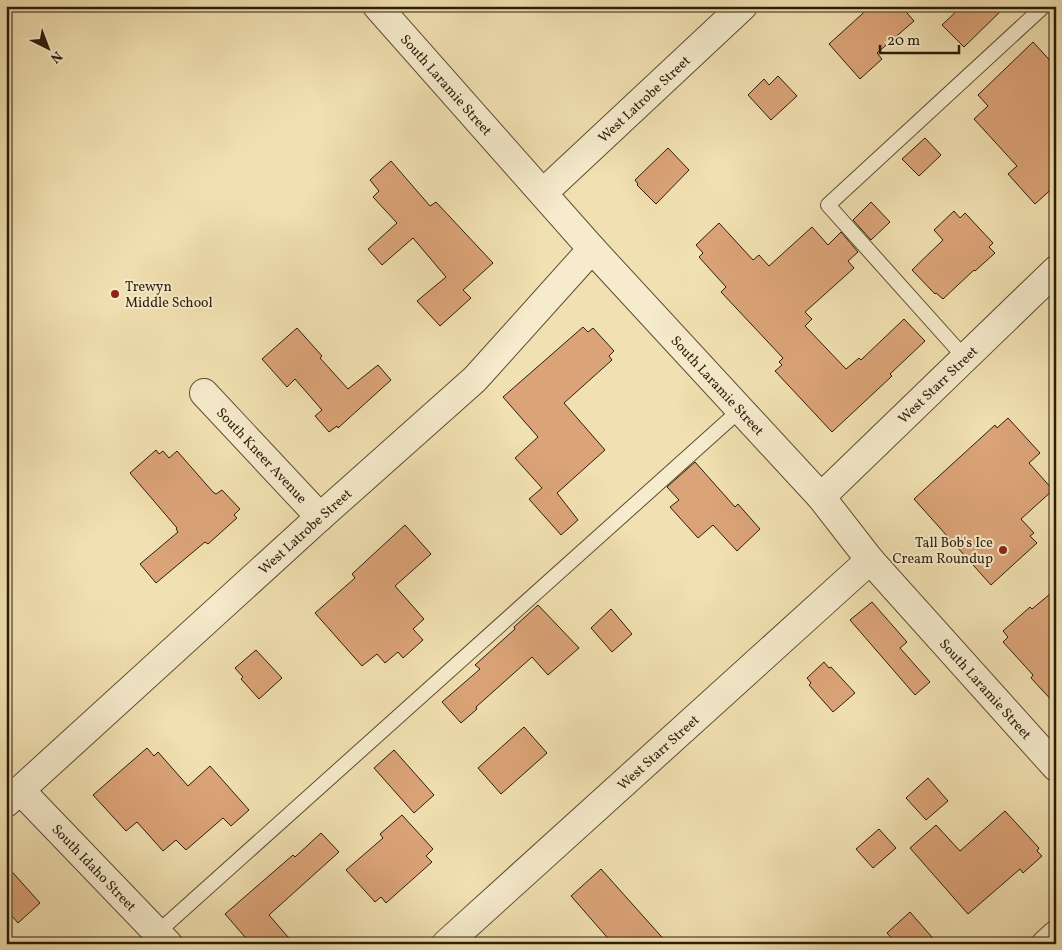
<svg xmlns="http://www.w3.org/2000/svg" width="1062" height="950" font-family="Vollkorn,serif">
	<style>
		.building { fill: #dba378; stroke: #2b1d09 }
		.lines { fill: none; stroke-linecap: round; stroke-linejoin: round }
		.service-casing { stroke: #5c4e33; stroke-width: 16 }
		.minor-casing { stroke: #5c4e33; stroke-width: 30 }
		.tertiary-casing { stroke: #5c4e33; stroke-width: 30 }
		.service { stroke: #f6ebcc; stroke-width: 14 }
		.minor { stroke: #f6ebcc; stroke-width: 28 }
		.tertiary { stroke: #f6ebcc; stroke-width: 28 }
		.poi-dot { fill: #8f2418; stroke: #f6ebcc; stroke-width: 2 }
		.labels { text-anchor: middle; stroke-width: 4; stroke-linejoin: round; paint-order: stroke }
		.street-label { font-size: 14px; fill: #2b1d09; stroke: #f6ebcc }
		.poi-label { font-size: 14px; fill: #2b1d09; stroke: #f6ebcc; text-anchor: start }
	</style>
	<rect width="100%" height="100%" fill="#f1e0b1"/>
	<filter id="stains"><feTurbulence type="fractalNoise" baseFrequency=".004" numOctaves="4"/><feColorMatrix values="0 0 0 0 .2 0 0 0 0 .09 0 0 0 0 .02 0 0 0 .5 -.17"/></filter>
	<radialGradient id="worn" r=".72"><stop offset=".6" stop-color="#630" stop-opacity="0"/><stop offset="1" stop-color="#630" stop-opacity=".3"/></radialGradient>
	<path class="building" d="M871 6H901L914 21 877 53 882 59 860 79 829 44Z
		M962 6H1006L964 47 942 25Z
		M1033 42 1056 67V185L1035 204 1008 174 1017 166 974 119 988 106 978 95Z
		M778 76 797 96 771 120 748 95 764 79 769 85Z
		M925 138 941 155 919 176 902 159Z
		M668 148 689 170 656 204 637 185 638 184 635 180Z
		M391 161 430 206 436 202 493 263 463 290 471 298 440 326 417 301 446 277 413 238 382 265 368 249 397 223 373 197 379 191 370 180Z
		M871 202 890 222 871 240 853 220Z
		M954 211 960 218 965 213 993 243 989 247 995 253 975 271 974 270 943 299 936 293 935 294 912 270 943 240 934 230Z
		M719 223 753 260 759 255 769 266 812 227 828 245 841 232 858 252 848 261 854 268 805 312 812 319 805 326 846 369 859 358 861 360 904 319 925 341 890 374 892 376 832 432 775 371 782 365 779 362 783 358 721 292 726 287 699 257 703 253 696 245Z
		M583 327 588 332 593 328 614 351 609 356 612 360 564 403 605 450 557 493 578 520 561 535 529 499 542 488 515 458 538 437 503 397Z
		M297 328 322 356 320 358 348 389 378 365 391 380 338 428 337 426 329 432 315 416 322 410 295 379 287 387 262 359Z
		M1008 418 1040 453 1029 463 1053 490 1021 519 1034 533 1030 536 1037 543 991 585 914 499 995 425 997 428Z
		M156 450 159 454 163 451 169 458 177 451 213 492 216 494 222 490 240 509 234 515 237 518 208 544 205 542 156 583 140 564 178 532 176 529 177 528 130 473Z
		M695 462 735 507 738 504 760 529 737 551 713 525 698 538 670 507 679 500 667 487Z
		M405 525 431 554 395 586 424 619 413 629 423 640 403 658 398 652 385 663 377 654 362 666 315 613 355 578 352 574Z
		M1056 589V705L1031 678 1033 675 1003 642 1008 637 1003 631 1030 607 1032 609Z
		M872 602 907 642 900 648 930 682 915 695 850 620Z
		M538 605 579 648 548 675 532 657 476 707 477 709 461 723 442 702 480 669 475 665 515 629 514 627Z
		M611 609 632 634 612 652 591 628Z
		M256 650 282 678 259 699 241 679 243 677 235 668Z
		M824 662 829 668 831 667 855 693 833 712 809 685 811 683 807 678Z
		M524 727 547 753 501 794 478 768Z
		M147 748 154 756 158 752 188 786 210 766 249 810 231 826 223 818 186 850 176 840 163 851 137 822 126 831 93 795Z
		M394 750 434 795 414 813 374 768Z
		M928 778 948 801 926 820 906 798Z
		M1005 811 1039 848 1037 851 1042 856 1023 873 1020 869 968 914 910 848 936 825 960 851Z
		M402 815 433 849 426 856 432 862 386 903 381 897 375 902 346 870 383 838 380 834Z
		M879 829 896 848 873 868 856 849Z
		M321 833 339 852 269 915 294 944H251L225 914 293 855 295 857Z
		M6 865 40 903 18 923 6 909Z
		M601 869 668 944H613L571 896Z
		M910 912 938 944H897L887 933Z"/>
	<g class="lines">
		<g class="service-casing">
			<path id="service" d="M965 358 828 205 1044 6
				M158 932 740 410"/>
		</g>
		<g class="minor-casing">
			<g id="minor">
				<path id="s1" d="M543 193 743 6"/>
				<path id="s2" d="M204 393 320 517"/>
				<path id="s3" d="M821 497 1056 270"/>
				<path id="s4" d="M21 791 168 944"/>
				<path id="s5" d="M6 803 320 517 475 379 592 249"/>
				<path id="s6" d="M446 944 870 560"/>
				<path d="M1046 944 1056 935"/>
			</g>
		</g>
		<g class="tertiary-casing">
			<g id="tertiary">
				<path id="s7" d="M377 6 592 249 821 497 870 560 1056 767"/>
			</g>
		</g>
		<use href="#service" class="service"/>
		<use href="#minor" class="minor"/>
		<use href="#tertiary" class="tertiary"/>
	</g>
	<g class="poi-dot">
		<circle cx="115" cy="294" r="5"/>
		<circle cx="1003" cy="550" r="5"/>
	</g>
	<g class="labels">
		<g class="street-label">
			<text dy="5" stroke="none"><textPath href="#s7" startOffset="105">South Laramie Street</textPath></text>
			<text dy="5" stroke="none"><textPath href="#s1" startOffset="138">West Latrobe Street</textPath></text>
			<text dy="5" stroke="none"><textPath href="#s3" startOffset="162">West Starr Street</textPath></text>
			<text dy="5" stroke="none"><textPath href="#s7" startOffset="510">South Laramie Street</textPath></text>
			<text dy="5" stroke="none"><textPath href="#s2" startOffset="85">South Kneer Avenue</textPath></text>
			<text dy="5" stroke="none"><textPath href="#s5" startOffset="404">West Latrobe Street</textPath></text>
			<text dy="5" stroke="none"><textPath href="#s7" startOffset="915">South Laramie Street</textPath></text>
			<text dy="5" stroke="none"><textPath href="#s6" startOffset="286">West Starr Street</textPath></text>
			<text dy="5" stroke="none"><textPath href="#s4" startOffset="106">South Idaho Street</textPath></text>
		</g>
		<g class="poi-label">
			<text x="125" y="291">Trewyn<tspan x="125" dy="16">Middle School</tspan></text>
			<text x="993" y="547" text-anchor="end">Tall Bob's Ice<tspan x="993" dy="16">Cream Roundup</tspan></text>
		</g>
	</g>
	<rect width="1062" height="950" fill="none" stroke="#f1e0b1" stroke-width="25"/>
	<rect x="8" y="8" width="1047" height="935" fill="none" stroke="#2b1d09" stroke-width="2.5"/>
	<rect x="12" y="12" width="1037" height="925" fill="none" stroke="#2b1d09"/>
	<g transform="translate(48 48) rotate(138)" stroke="#f6ebcc" stroke-width="4" paint-order="stroke">
	<path d="M0-4L9 19L0 12L-9 19Z" fill="#2b1d09"/>
	<text y="-8" font-size="14" font-weight="bold" text-anchor="middle" fill="#2b1d09">N</text>
	</g>
	<path d="M880 45v8h79v-8" fill="none" stroke="#2b1d09" stroke-width="2.5"/>
	<text x="887" y="45" font-size="15" fill="#2b1d09" stroke="#f6ebcc" stroke-width="4" paint-order="stroke">20 m</text>
	<rect width="100%" height="100%" filter="url(#stains)"/>
	<rect width="100%" height="100%" fill="url(#worn)"/>
</svg>
